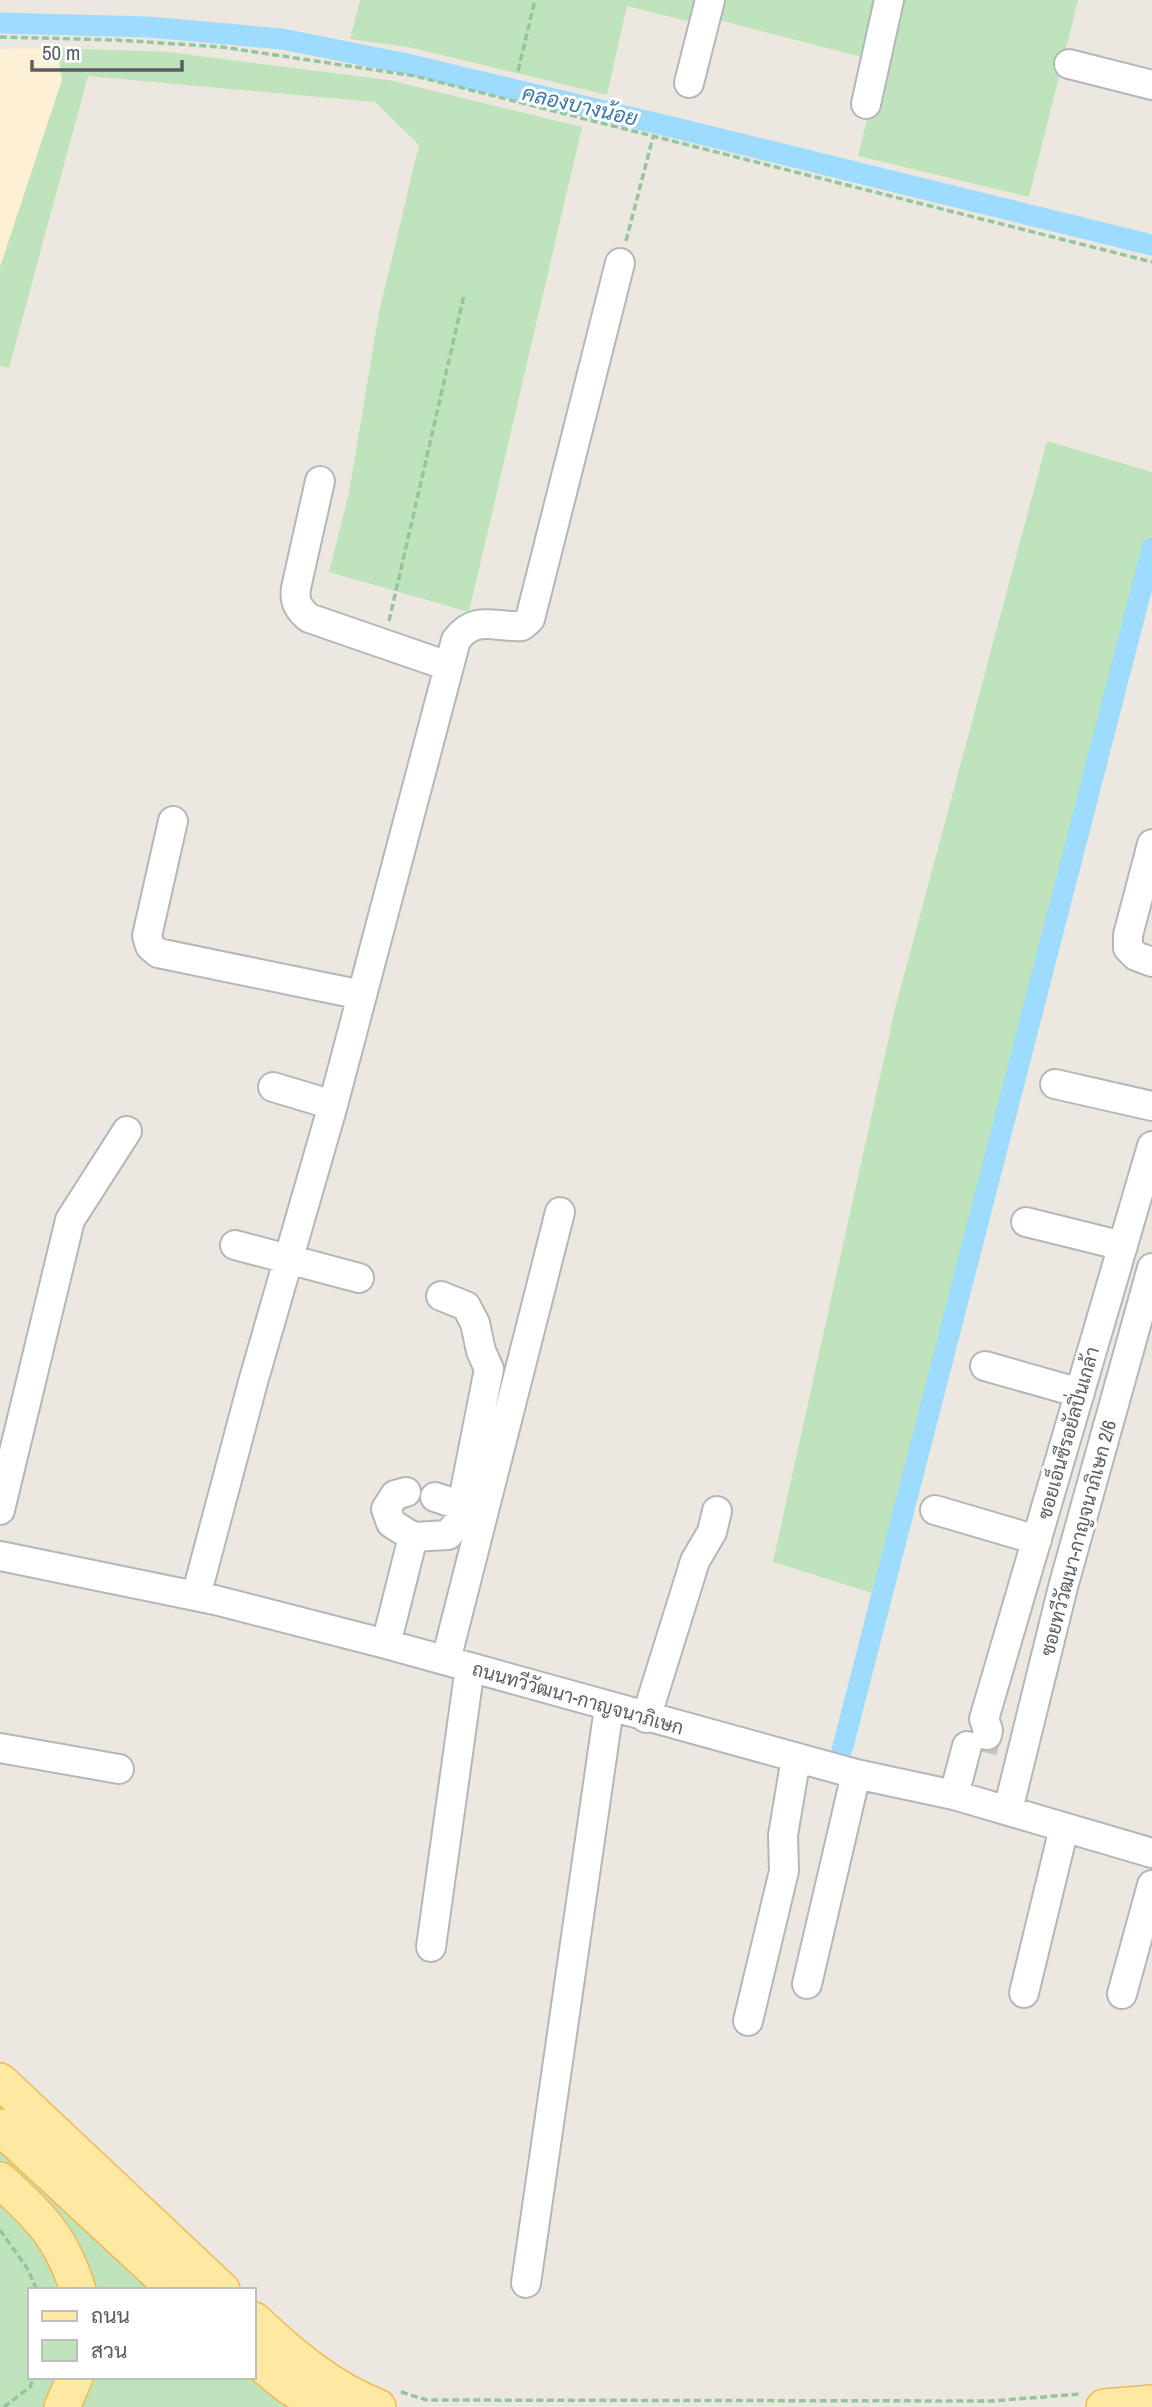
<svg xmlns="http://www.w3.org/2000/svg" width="1152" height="2407" font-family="'Archivo Narrow',Sarabun,sans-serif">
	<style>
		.commercial { fill: #fef0d4 }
		.green { fill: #bfe4bc }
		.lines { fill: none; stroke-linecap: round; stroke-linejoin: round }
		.canal { stroke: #9ddcff; stroke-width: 21 }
		.minor-tunnel { stroke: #c7c5c0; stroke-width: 28; stroke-dasharray: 28 14; stroke-linecap: butt }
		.minor-casing { stroke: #b3b7bb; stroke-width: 32 }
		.major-casing { stroke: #f1b854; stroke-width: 38 }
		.path { stroke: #95c59f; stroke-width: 3.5; stroke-dasharray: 7 3.5; stroke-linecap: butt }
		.minor { stroke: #fff; stroke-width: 28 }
		.major { stroke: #ffe8a2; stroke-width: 35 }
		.labels { text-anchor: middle; stroke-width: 6; stroke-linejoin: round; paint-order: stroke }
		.street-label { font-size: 19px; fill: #595d61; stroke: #fff }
		.water-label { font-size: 21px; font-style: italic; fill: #3978a7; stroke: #fff }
	</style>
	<rect width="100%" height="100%" fill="#ece8e0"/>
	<path class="commercial" d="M57 48 62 80 0 267V49Z"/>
	<path class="green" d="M360 0H701L695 23 627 6 607 95 408 47 350 39Z
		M724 0H1078L1029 197 858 156 881 62 719 20Z
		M57 48 168 52 389 80 582 127 469 612 329 572 349 493 379 312 419 145 375 102 88 76 9 368 0 366V267L62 80Z
		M1047 441 1152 472V559L888 1598 773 1562 895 1009Z
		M0 2140 163 2290H30V2377H254L299 2407H0Z"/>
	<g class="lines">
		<path class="canal" d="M0 23 149 27 282 39 407 64 676 128 1152 245
			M842 1750 1152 548"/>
		<path class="minor-tunnel" d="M983 1752 987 1735"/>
		<g class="minor-casing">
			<path id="minor" d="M1069 64 1152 85
				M689 83 710 0
				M866 104 889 0
				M320 481 296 588C294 601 298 609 309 618L448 666
				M173 821 147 936 150 946 158 953 362 995
				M1152 844 1128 935V948L1136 956 1152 962
				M1055 1084 1152 1106
				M273 1087 333 1105
				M1026 1222 1123 1246
				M235 1245 359 1278
				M985 1366 1080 1393
				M406 1492 395 1495 386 1509 391 1523 413 1537 448 1535 459 1521 489 1369 481 1351 475 1323 466 1306 441 1296
				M435 1497 462 1506
				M0 1510 70 1220 127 1131
				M935 1510 1037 1540
				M0 1556 215 1600 386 1644 856 1774 954 1795 1152 1853
				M196 1596 253 1382 333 1105 456 640C476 614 495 628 522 626L530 619 620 263
				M386 1644 413 1537
				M446 1660 560 1212
				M646 1718 695 1561 712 1532 717 1511
				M987 1735 988 1730 984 1719 1152 1146
				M0 1748 119 1769
				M954 1795 967 1746
				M1008 1810 1063 1587 1152 1268
				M431 1947 470 1667
				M807 1984 856 1774
				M1024 1993 1064 1828
				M1122 1994 1152 1885
				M748 2021 784 1871 783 1835 796 1758
				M526 2283 609 1708"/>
		</g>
		<g class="major-casing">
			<path id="major" d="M0 2081 222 2290
				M0 2127 176 2290
				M0 2180C40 2217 61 2236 78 2290
				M254 2320C291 2355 330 2388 378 2407
				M254 2358 290 2387 323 2407
				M62 2407 75 2377
				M1104 2407 1152 2403"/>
		</g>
		<path class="path" d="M0 37 116 40 222 47 415 76 1152 262
			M518 71 535 0
			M626 241 653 137
			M389 621 464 295
			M0 2230 27 2268 37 2290
			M401 2392 427 2400 991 2401 1081 2394
			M4 2407 30 2387 34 2377"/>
		<use href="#minor" class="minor"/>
		<use href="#major" class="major"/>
	</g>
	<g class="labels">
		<g class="street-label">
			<text transform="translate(1068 1433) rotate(-74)" y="7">ซอยเอ็นซีรอยัลปิ่นเกล้า</text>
			<text transform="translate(1078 1538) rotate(-75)" y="7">ซอยทวีวัฒนา-กาญจนาภิเษก 2/6</text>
			<text transform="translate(578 1698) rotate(16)" y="7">ถนนทวีวัฒนา-กาญจนาภิเษก</text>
		</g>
		<g class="water-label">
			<text transform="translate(580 106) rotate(13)" y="7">คลองบางน้อย</text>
		</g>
	</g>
	<rect x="28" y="2288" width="228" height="91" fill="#ffffff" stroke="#bdbec0" stroke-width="2"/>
	<rect x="42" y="2311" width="35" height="10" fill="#ffe8a2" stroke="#bdbec0" stroke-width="2"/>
	<text x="91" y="2323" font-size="21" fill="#595d61">ถนน</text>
	<rect x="42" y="2340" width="35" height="21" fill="#bfe4bc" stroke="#bdbec0" stroke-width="2"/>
	<text x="91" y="2358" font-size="21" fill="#595d61">สวน</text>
	<path d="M32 60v10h150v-10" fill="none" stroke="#595d61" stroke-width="3.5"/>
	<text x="42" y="60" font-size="21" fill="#595d61" stroke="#ffffff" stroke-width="5" paint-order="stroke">50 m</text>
</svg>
